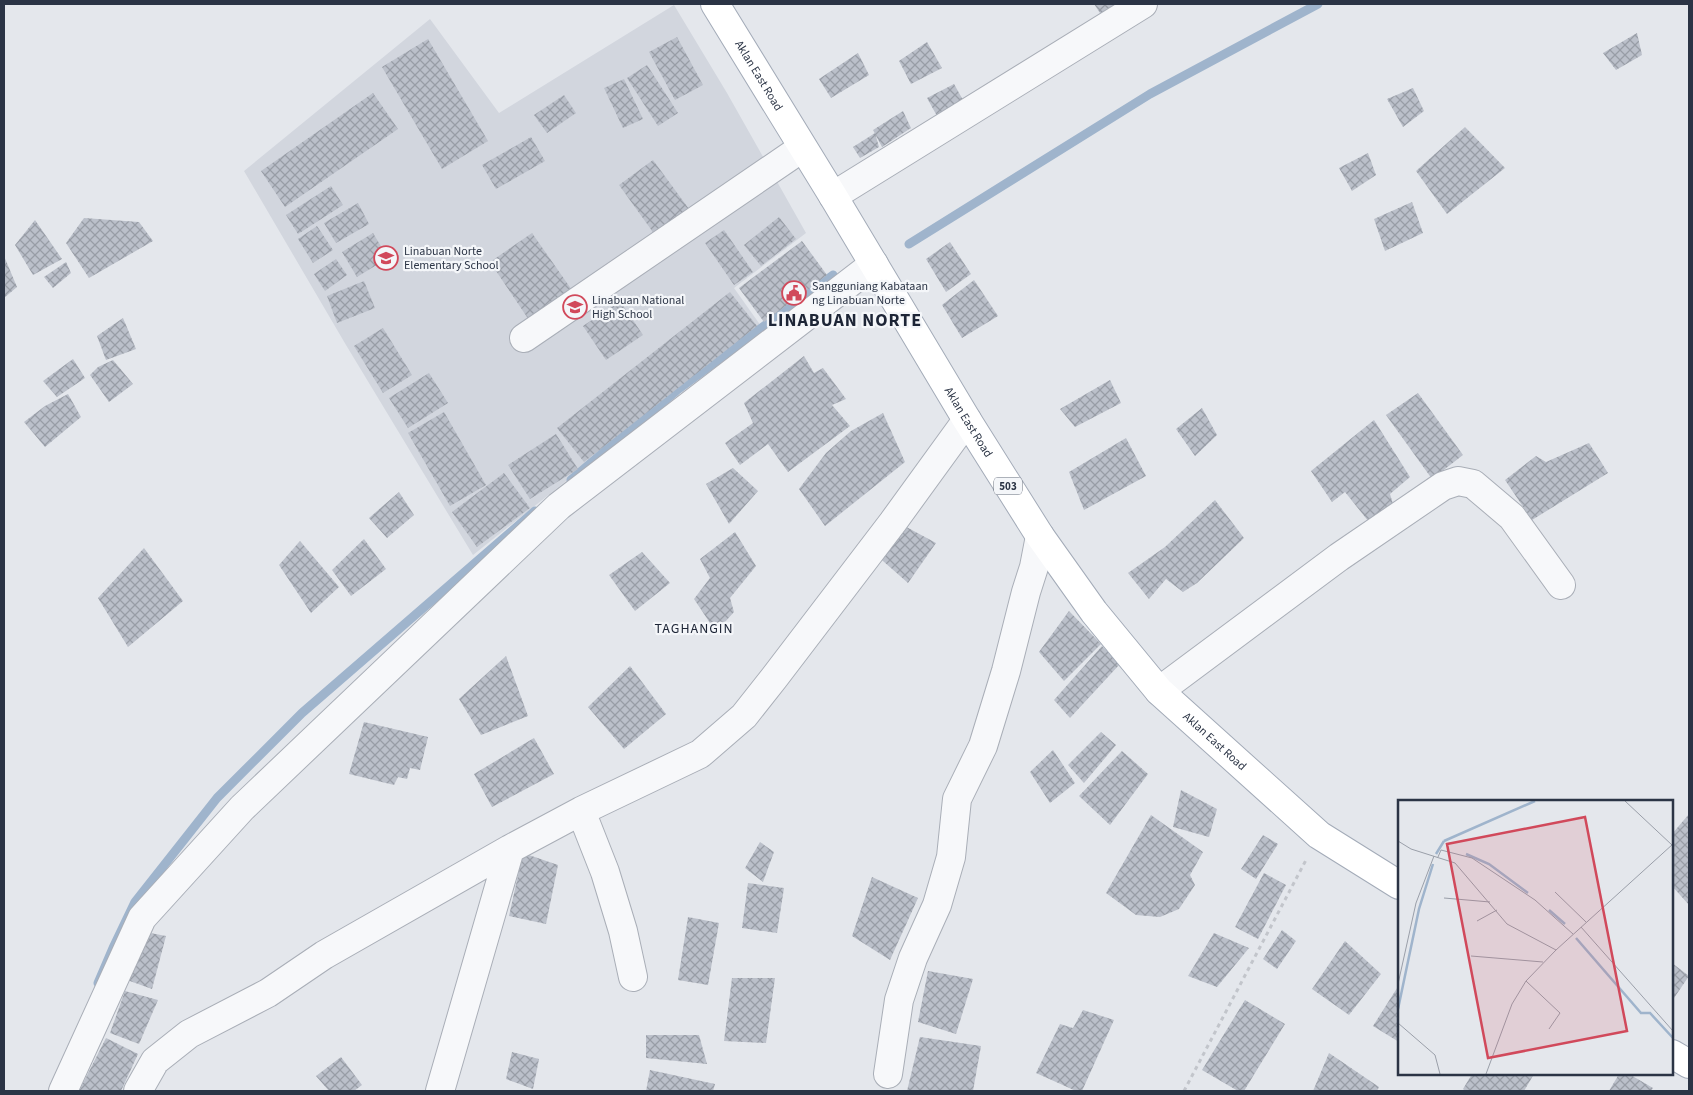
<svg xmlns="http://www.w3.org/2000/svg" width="1693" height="1095" font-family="'Source Sans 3',sans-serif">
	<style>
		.built { fill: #d2d6de }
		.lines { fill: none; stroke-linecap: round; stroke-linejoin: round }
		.stream { stroke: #9fb4cc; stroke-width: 9 }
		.building { fill: url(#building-cross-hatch) }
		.minor-casing { stroke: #a9aeb7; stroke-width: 30 }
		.major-casing { stroke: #a3abb8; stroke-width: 30 }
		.path { stroke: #c2c5cb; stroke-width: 3; stroke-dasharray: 4 4; stroke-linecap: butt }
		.minor { stroke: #f7f8fa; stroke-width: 28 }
		.major { stroke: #fff; stroke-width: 28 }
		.labels { text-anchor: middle; stroke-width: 4.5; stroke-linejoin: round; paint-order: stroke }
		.shield { fill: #f4f6f9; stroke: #676e7b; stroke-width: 1 }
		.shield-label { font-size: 11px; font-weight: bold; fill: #2b3445 }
		.street-label { font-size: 12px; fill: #2b3445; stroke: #f4f6f9 }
		.poi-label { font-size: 12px; fill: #2b3445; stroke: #f4f6f9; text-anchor: start }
		.neighbourhood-label { font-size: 14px; letter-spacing: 1px; fill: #1d2536; stroke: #f4f6f9 }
		.district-label { font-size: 18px; font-weight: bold; letter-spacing: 1px; fill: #1d2536; stroke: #f4f6f9 }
		.inset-river { fill: none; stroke: #9fb4cc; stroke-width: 2.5 }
		.inset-road { fill: none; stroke: #9a9fa9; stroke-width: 1 }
		.view { fill: #d1495b; fill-opacity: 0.15; stroke: #d1495b; stroke-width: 2.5 }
		.inset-edge { fill: none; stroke: #2b3445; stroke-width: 2.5 }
	</style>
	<defs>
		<pattern id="building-cross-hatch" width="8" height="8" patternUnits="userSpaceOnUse" patternTransform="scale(1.25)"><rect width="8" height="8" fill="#bbc0ca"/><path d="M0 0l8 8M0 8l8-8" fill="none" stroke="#989da6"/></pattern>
	</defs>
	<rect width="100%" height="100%" fill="#e4e7ec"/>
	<path class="built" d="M674 5 727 93 806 233 734 288 761 326 473 555 346 345 244 171 430 19 499 113Z"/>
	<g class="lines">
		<path class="stream" d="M909 244 1150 94 1318 4
			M571 480 676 391 833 275
			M98 983 113 948 135 902 217 798 302 713 535 511"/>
	</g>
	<path class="building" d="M1094 4H1120L1102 16Z
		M1637 33 1642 55 1616 70 1603 53Z
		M677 37 703 85 675 100 649 52Z
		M428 39 488 141 442 169 382 67Z
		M927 42 942 68 911 84 899 61Z
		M858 53 869 75 831 98 819 79Z
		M647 65 678 113 658 126 627 78Z
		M624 79 643 119 623 128 604 88Z
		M954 84 963 100 937 116 927 98Z
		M1413 88 1424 111 1403 127 1387 99Z
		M373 93 398 129 285 207 261 171Z
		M564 95 576 113 547 133 534 115Z
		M903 111 911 128 882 147 873 130Z
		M1465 127 1505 168 1447 214 1416 171Z
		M875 133 879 147 860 158 853 147Z
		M531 137 545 161 496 189 482 165Z
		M1368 153 1376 175 1352 191 1339 168Z
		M653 160 689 209 655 235 619 185Z
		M331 186 343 205 298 234 286 215Z
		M1412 202 1423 233 1385 251 1374 219Z
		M358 203 369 224 336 243 324 223Z
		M779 217 796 239 761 266 744 245Z
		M84 218 139 222 153 241 89 278 66 243Z
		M35 220 62 259 33 275 15 245Z
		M317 226 333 250 313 263 298 239Z
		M724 230 753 272 734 285 705 243Z
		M373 233 388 258 357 277 342 252Z
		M532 233 574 293 531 323 490 262Z
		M802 241 827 275 764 322 739 288Z
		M950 242 971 274 946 292 926 259Z
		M4 256 17 287 4 298Z
		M336 259 347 275 325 291 314 274Z
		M66 262 71 273 53 288 44 277Z
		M974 280 998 316 962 338 942 305Z
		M364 281 375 308 337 323 327 296Z
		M730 292 757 326 584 462 557 428Z
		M620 301 643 335 606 360 583 326Z
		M123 318 136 349 106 360 97 336Z
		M383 328 412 375 383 393 354 346Z
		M804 356 814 373 823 368 846 399 832 405 850 426 788 472 768 444 740 465 725 443 753 423 744 403Z
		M73 359 85 378 57 397 43 381Z
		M113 360 133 384 109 402 90 375 98 367Z
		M429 373 448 403 408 428 389 398Z
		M1110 380 1121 403 1075 427 1060 409Z
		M1418 393 1463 455 1432 479 1386 415Z
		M68 394 81 417 45 447 24 422 45 406Z
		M1202 408 1217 435 1195 456 1176 429Z
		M444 412 486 485 450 506 408 433Z
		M883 413 905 462 825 526 799 489 826 453 851 431Z
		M1374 420 1410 477 1390 494 1393 504 1369 522 1345 492 1332 502 1311 471Z
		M556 434 578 469 530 499 508 465Z
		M1126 438 1146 476 1084 510 1069 472Z
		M1589 443 1608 473 1532 520 1505 480 1536 456 1546 462Z
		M733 468 758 491 729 524 706 484Z
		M504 473 530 508 477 547 452 512Z
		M399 492 414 515 387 538 369 518Z
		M1215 500 1244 538 1197 583 1183 592 1166 579 1149 599 1128 573 1165 547Z
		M899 523 936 543 908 583 875 554Z
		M735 532 756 566 730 598 734 612 716 632 694 599 710 578 700 559Z
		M364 539 386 569 351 596 332 570Z
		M300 541 339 587 311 613 279 565Z
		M144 548 183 601 128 647 98 598Z
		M642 552 670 583 635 611 609 575Z
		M1069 611 1101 644 1064 681 1039 652Z
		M1102 646 1120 664 1070 718 1054 700Z
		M506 656 528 716 481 735 459 699Z
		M630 666 666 714 624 749 588 707Z
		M364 722 428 737 420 770 410 768 407 779 398 777 394 785 349 774Z
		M1101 732 1116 745 1084 783 1068 765Z
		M534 738 554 774 492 807 474 774Z
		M1053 750 1075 783 1050 803 1030 772Z
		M1122 751 1148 774 1110 825 1079 796Z
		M1181 790 1217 809 1209 837 1173 827Z
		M1689 814V905L1672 886V834Z
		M1151 815 1203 852 1190 875 1195 885 1179 909 1160 917 1136 915 1106 893Z
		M1263 835 1278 844 1256 879 1241 869Z
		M760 842 774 852 763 882 745 868Z
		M523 853 558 865 546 924 509 916Z
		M1264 873 1286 885 1258 939 1235 927Z
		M872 877 918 898 890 960 852 936Z
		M748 883 784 888 777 933 742 928Z
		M688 917 719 923 708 985 678 980Z
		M1282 930 1296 941 1277 969 1263 959Z
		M145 932 166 936 152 989 127 980Z
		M1214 933 1249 948 1217 987 1188 976Z
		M1345 941 1381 974 1349 1015 1312 989Z
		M1672 963 1689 976 1672 1001Z
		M928 971 973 979 956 1034 918 1022Z
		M732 978H775L766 1043 724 1041Z
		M1399 985V1042L1373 1026Z
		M125 991 158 1000 139 1044 110 1033Z
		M1245 1000 1285 1024 1244 1091H1238L1202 1070Z
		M1083 1010 1114 1020 1082 1091H1076L1036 1073 1060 1024 1073 1028Z
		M646 1035H699L707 1064 646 1058Z
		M920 1037 981 1046 973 1091H907Z
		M106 1038 138 1054 121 1091H79Z
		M512 1052 539 1059 533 1089 506 1079Z
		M1329 1053 1379 1087 1377 1091H1313Z
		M341 1057 362 1085 354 1091H329L316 1076Z
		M650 1070 715 1084 713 1091H646Z
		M1472 1074H1534L1524 1091H1465L1463 1089Z
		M1619 1074H1629L1653 1088 1651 1091H1609Z"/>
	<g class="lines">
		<g class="minor-casing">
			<path id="minor" d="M833 196 1143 4
				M524 338 802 148
				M1159 691 1339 557 1443 486 1458 481 1473 484 1512 517 1561 585
				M581 811 605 872 623 931 633 977
				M888 1074 899 1000 913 958 937 905 951 857 957 799 983 746 1006 671 1026 592 1034 567 1040 536
				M63 1091 142 918 242 808 559 506 874 264
				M138 1091 155 1061 189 1034 268 993 324 955 510 849 581 811 700 754 744 716 774 678 893 522 967 420
				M440 1091 510 849"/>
		</g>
		<g class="major-casing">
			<g id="major">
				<path id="s1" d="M715 4 833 196 967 420 1040 536 1094 612 1159 691 1319 835 1399 885"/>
				<path d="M1672 1054 1689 1064"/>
			</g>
		</g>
		<path class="path" d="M1184 1091 1306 860"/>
		<use href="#minor" class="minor"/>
		<use href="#major" class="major"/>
	</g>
	<defs>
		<g id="school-ring" transform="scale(1.25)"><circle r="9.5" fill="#f4f6f9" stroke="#d1495b" stroke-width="1.5"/><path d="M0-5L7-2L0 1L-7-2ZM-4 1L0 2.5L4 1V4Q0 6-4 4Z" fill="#d1495b"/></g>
		<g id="civic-ring" transform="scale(1.25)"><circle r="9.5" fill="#f4f6f9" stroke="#d1495b" stroke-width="1.5"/><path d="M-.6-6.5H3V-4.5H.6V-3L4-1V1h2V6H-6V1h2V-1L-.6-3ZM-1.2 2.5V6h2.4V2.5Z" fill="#d1495b"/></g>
	</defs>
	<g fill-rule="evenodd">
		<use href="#school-ring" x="386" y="258"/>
		<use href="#civic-ring" x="794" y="293"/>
		<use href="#school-ring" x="575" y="307"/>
	</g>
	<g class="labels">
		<rect class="shield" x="994" y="477.5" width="28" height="17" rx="4"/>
		<g class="shield-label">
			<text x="1008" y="490">503</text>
		</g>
		<g class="street-label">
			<text dy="4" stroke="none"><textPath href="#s1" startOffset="84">Aklan East Road</textPath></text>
			<text dy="4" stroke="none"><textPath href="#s1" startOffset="489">Aklan East Road</textPath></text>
			<text dy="4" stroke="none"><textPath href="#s1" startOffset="894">Aklan East Road</textPath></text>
		</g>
		<g class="poi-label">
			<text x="404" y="255">Linabuan Norte<tspan x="404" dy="14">Elementary School</tspan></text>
			<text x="812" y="290">Sangguniang Kabataan<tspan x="812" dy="14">ng Linabuan Norte</tspan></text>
			<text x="592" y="304">Linabuan National<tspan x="592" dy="14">High School</tspan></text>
		</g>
		<g class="neighbourhood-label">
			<text x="694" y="633">TAGHANGIN</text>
		</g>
		<g class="district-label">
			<text x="845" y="326">LINABUAN NORTE</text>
		</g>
	</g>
	<g transform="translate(1398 800)">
		<rect width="275" height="275" fill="#e4e7ec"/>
		<path class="inset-river" d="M46 41 137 1M38 54 46 41M68 54 91 64 130 93M151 110 167 124M178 138 243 213H252L275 238M0 209 21 109 35 64"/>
		<path class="inset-road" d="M227 1 274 45M0 41 13 49 57 63 109 124 158 150M40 57 43 50 74 58 137 100 175 134M157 92 188 122M46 98 92 102M79 121 99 110M183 127 275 231M73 156 145 162M128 181 162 213 151 229M0 184 18 103 36 56M0 223 37 255 42 274M88 274 114 204 128 181 158 150 275 44"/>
		<path class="view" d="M187 17 229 231 90 258 49 44Z"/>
		<rect width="275" height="275" class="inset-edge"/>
	</g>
	<rect width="1693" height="1095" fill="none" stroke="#2b3445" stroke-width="10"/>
</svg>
